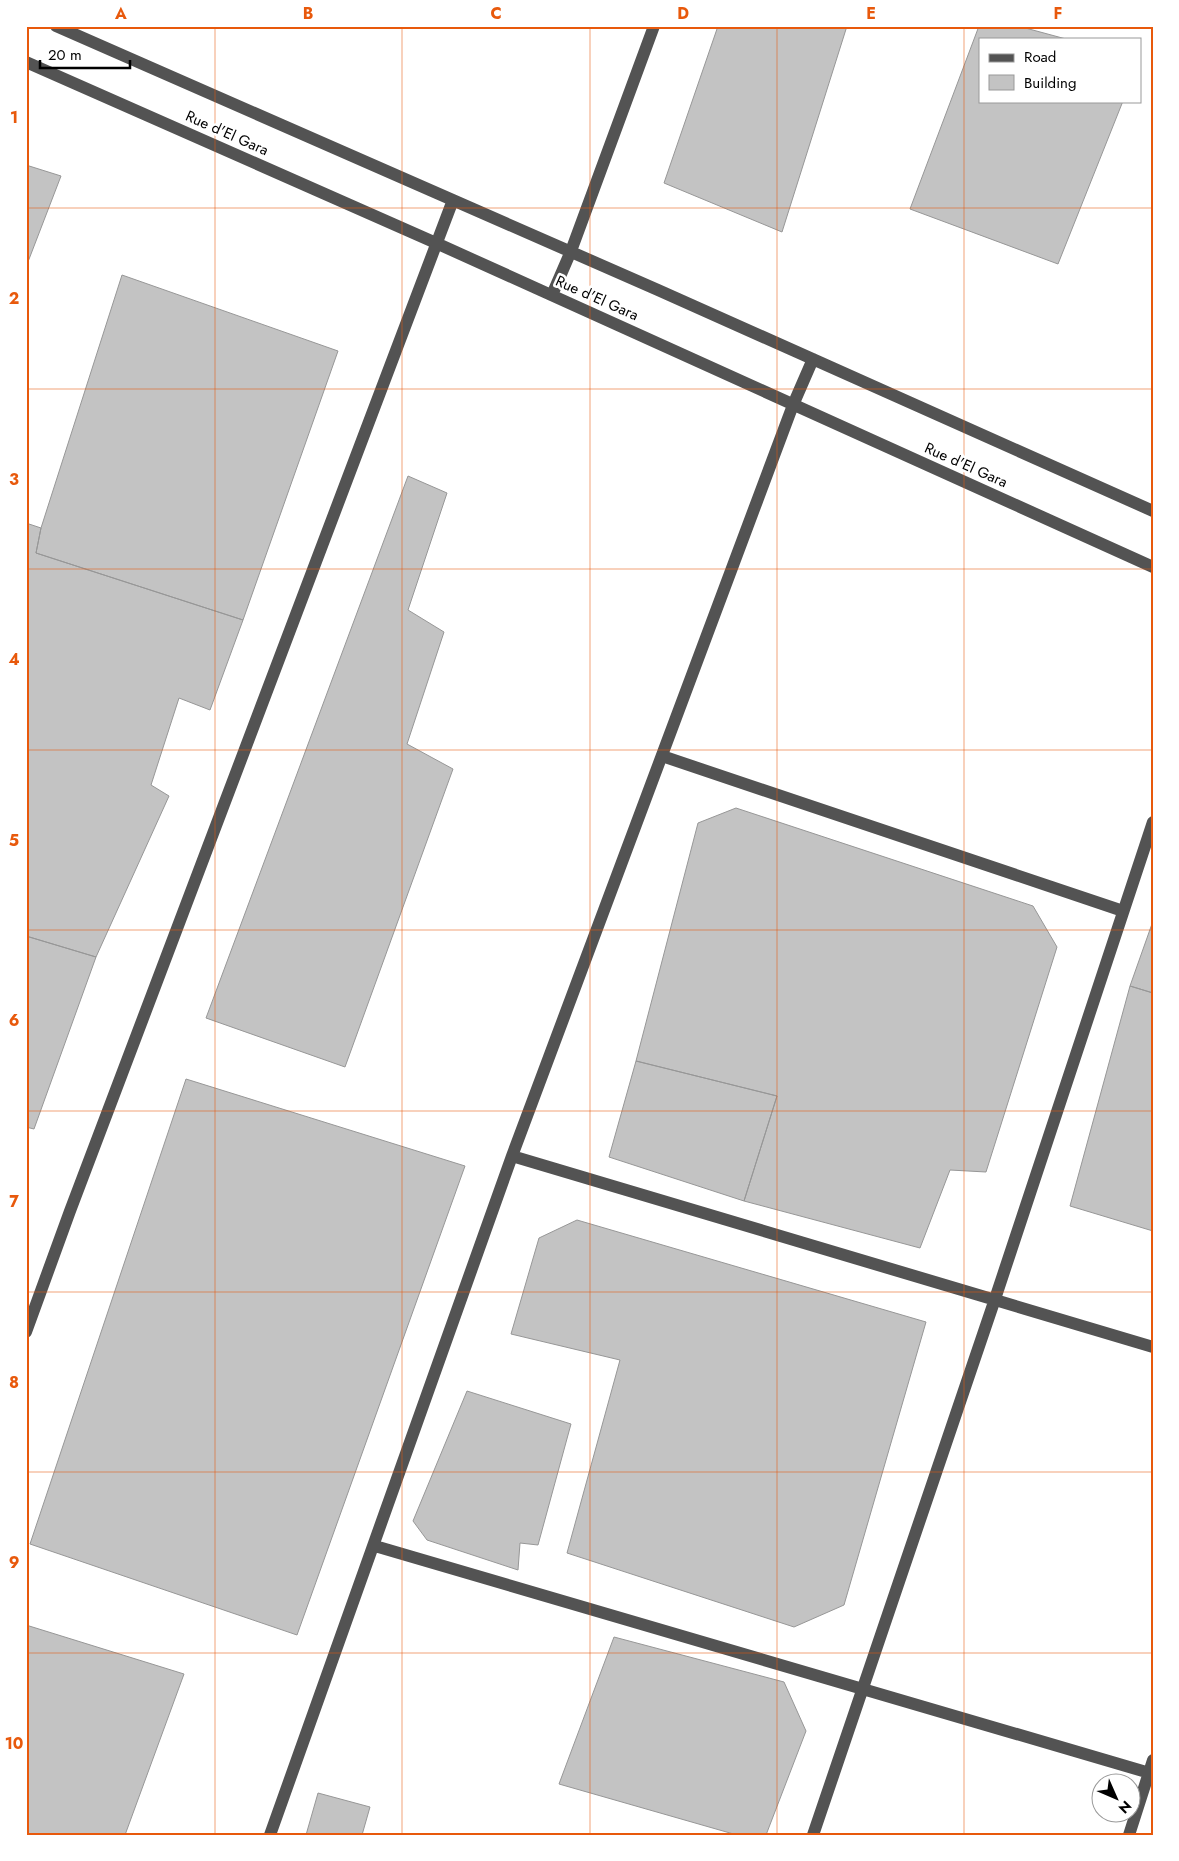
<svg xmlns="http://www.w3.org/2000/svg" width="1179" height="1861" font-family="Jost,sans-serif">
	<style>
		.building { fill: #c3c3c3; stroke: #979797 }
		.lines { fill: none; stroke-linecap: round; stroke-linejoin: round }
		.minor { stroke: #535353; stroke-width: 12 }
		.grid { fill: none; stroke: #e8590c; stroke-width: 1; stroke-opacity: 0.55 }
		.labels { text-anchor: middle; stroke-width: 5; stroke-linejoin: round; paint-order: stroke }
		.street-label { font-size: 15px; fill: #000; stroke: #fff }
		.neatline { fill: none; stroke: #e8590c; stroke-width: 2 }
		.grid-label { font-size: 16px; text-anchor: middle; font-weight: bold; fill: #e8590c }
	</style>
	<rect width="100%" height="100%" fill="#fff"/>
	<path class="building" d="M718 26H847L782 232 664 183Z
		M979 26H1018L1066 39H980V101H1123L1058 264 910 209Z
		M26 165 61 176 26 267Z
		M122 275 338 351 243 620 36 553 41 528Z
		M408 476 447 493 408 610 444 632 407 744 453 769 345 1067 206 1018Z
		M26 523 41 528 36 553 243 620 210 710 179 698 151 785 169 796 96 957 26 936Z
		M736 808 1033 906 1057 947 986 1172 950 1170 920 1248 744 1201 777 1096 636 1061 698 823Z
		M1153 921V993L1130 986Z
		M26 936 96 957 34 1129 26 1127Z
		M1130 986 1153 993V1231L1070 1206Z
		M636 1061 777 1096 744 1201 609 1157Z
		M186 1079 465 1166 297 1635 30 1544Z
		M577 1220 926 1322 844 1605 794 1627 567 1553 620 1360 511 1334 539 1238Z
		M467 1391 571 1424 538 1545 520 1543 518 1570 427 1540 413 1521Z
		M26 1625 184 1674 125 1835H26Z
		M614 1637 784 1682 806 1731 766 1835H737L559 1784Z
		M318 1793 370 1807 362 1835H306Z"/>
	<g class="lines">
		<path class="minor" d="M56 26 658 290 1153 511
			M26 62 436 243 1153 567
			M552 295 571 251 654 26
			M662 756 1123 911
			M512 1156 1153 1347
			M26 1332 70 1211 453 200
			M375 1546 1153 1774
			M270 1835 512 1156 793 405 813 359
			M813 1835 995 1299 1153 822
			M1129 1835 1153 1760"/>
	</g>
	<path class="grid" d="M215 26V1835M402 26V1835M590 26V1835M777 26V1835M964 26V1835M26 208H1153M26 389H1153M26 569H1153M26 750H1153M26 930H1153M26 1111H1153M26 1292H1153M26 1472H1153M26 1653H1153"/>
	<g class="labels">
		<g class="street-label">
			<text transform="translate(227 133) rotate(24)" y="5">Rue d'El Gara</text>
			<text transform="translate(597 298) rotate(24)" y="5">Rue d'El Gara</text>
			<text transform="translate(966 465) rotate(24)" y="5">Rue d'El Gara</text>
		</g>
	</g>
	<rect width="1179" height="1861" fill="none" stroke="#ffffff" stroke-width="55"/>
	<rect x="979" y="38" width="162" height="65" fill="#ffffff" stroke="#999999"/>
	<rect x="989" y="54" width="25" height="8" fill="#535353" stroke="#999999"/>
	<text x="1024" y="62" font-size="15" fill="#000000">Road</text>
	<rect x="989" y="75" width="25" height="15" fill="#c3c3c3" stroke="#999999"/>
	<text x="1024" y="88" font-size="15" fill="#000000">Building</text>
	<g transform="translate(1116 1798) rotate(135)"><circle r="24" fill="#ffffff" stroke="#999999"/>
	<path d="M0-4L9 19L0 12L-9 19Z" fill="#000000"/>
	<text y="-8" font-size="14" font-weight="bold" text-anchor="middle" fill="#000000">N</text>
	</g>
	<path d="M40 60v8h90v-8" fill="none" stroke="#000000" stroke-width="2.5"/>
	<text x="48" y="60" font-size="15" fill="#000000" stroke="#ffffff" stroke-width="4" paint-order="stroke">20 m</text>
	<rect x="28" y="28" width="1124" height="1806" class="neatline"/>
	<g class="grid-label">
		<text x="121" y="19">A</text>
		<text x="308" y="19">B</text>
		<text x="496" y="19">C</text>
		<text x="683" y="19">D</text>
		<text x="871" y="19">E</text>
		<text x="1058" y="19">F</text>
		<text x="14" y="123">1</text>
		<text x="14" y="304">2</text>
		<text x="14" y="485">3</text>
		<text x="14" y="665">4</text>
		<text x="14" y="846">5</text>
		<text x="14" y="1026">6</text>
		<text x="14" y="1207">7</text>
		<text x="14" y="1388">8</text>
		<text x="14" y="1568">9</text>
		<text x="14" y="1749">10</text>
	</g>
</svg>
